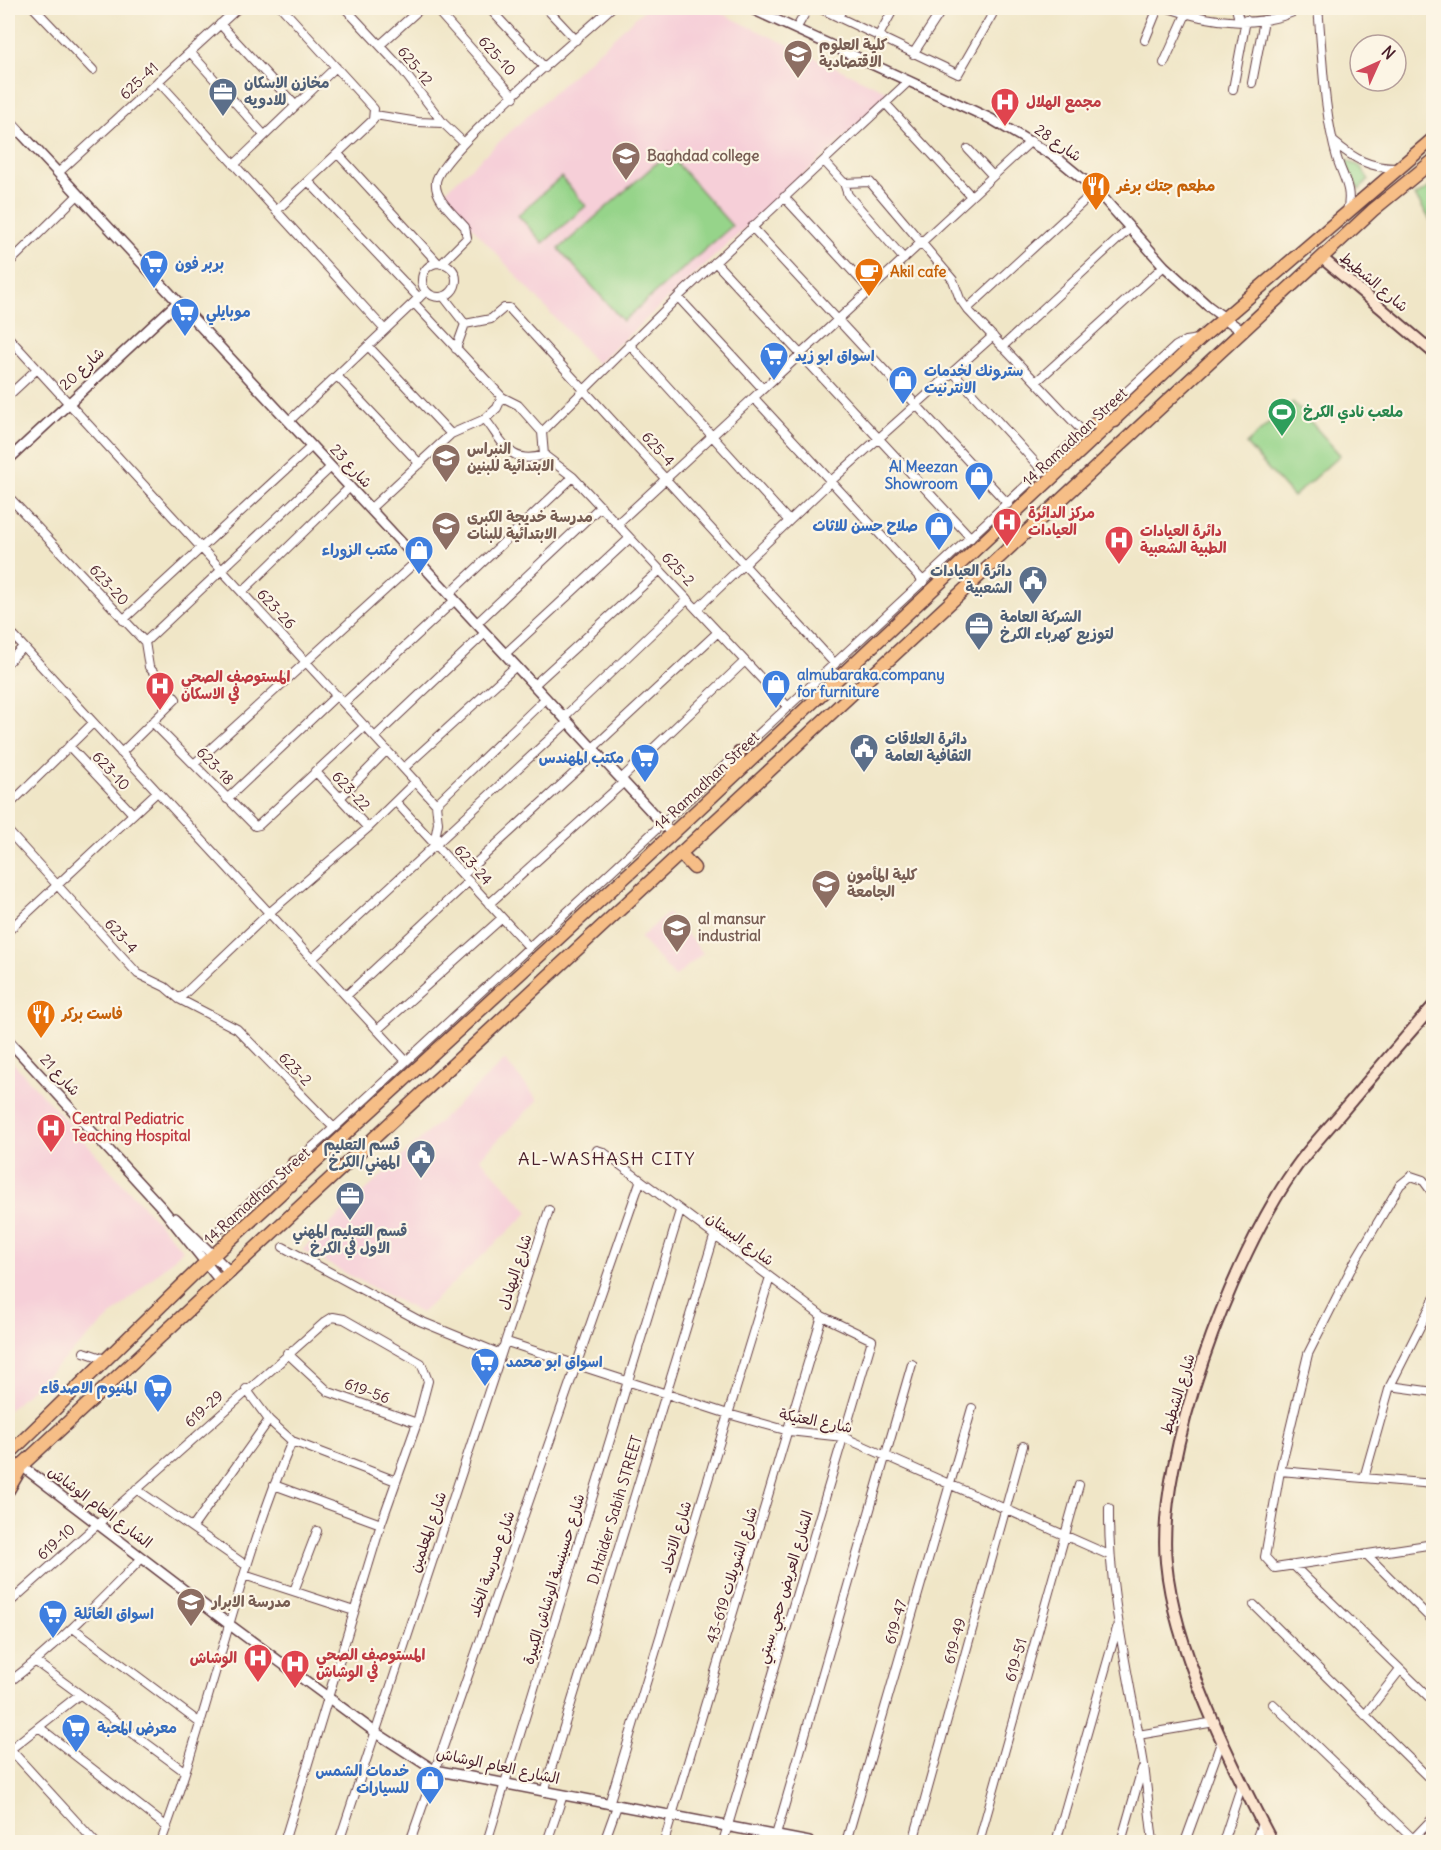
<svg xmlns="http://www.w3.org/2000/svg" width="1441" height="1850" font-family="Delius,'Playpen Sans Arabic',sans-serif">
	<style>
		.built { fill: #f6cfd8 }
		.green { fill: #96d48a; stroke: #707a5a; stroke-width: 1.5 }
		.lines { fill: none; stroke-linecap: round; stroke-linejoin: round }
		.minor-casing { stroke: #633d42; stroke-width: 10 }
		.tertiary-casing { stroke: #633d42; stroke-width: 12 }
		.secondary-casing { stroke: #633d42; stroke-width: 14 }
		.primary-casing { stroke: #633d42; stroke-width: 15 }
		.minor { stroke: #fff; stroke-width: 8 }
		.tertiary { stroke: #fff; stroke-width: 9 }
		.secondary { stroke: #fbe5cf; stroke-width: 10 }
		.primary { stroke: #f6be87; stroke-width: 12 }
		.labels { text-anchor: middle; stroke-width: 4.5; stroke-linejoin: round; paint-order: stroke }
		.education-label { font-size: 15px; font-weight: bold; fill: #785e54; stroke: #fcf5e5; text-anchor: start }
		.street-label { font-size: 15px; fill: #4a1f2b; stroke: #fcf5e5 }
		.service-label { font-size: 15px; font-weight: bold; fill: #4e5e75; stroke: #fcf5e5; text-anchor: start }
		.health-label { font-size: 15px; font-weight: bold; fill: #be3a42; stroke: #fcf5e5; text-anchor: start }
		.food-label { font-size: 15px; font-weight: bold; fill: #c56008; stroke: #fcf5e5; text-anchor: start }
		.shop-label { font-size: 15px; font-weight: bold; fill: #366cbe; stroke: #fcf5e5; text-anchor: start }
		.leisure-label { font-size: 15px; font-weight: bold; fill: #27864d; stroke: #fcf5e5; text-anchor: start }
		.quarter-label { font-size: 18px; letter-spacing: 1.5px; fill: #4a1f2b; stroke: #fcf5e5 }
	</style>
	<rect width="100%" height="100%" fill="#fcf5e5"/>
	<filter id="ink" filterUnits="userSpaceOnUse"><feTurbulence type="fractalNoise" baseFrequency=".0167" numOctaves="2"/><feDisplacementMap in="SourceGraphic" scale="12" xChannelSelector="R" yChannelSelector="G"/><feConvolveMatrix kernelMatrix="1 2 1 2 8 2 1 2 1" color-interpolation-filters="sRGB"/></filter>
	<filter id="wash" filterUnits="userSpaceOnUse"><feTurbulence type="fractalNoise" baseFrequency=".008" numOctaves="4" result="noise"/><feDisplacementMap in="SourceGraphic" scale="24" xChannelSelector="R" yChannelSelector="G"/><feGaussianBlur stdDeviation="1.35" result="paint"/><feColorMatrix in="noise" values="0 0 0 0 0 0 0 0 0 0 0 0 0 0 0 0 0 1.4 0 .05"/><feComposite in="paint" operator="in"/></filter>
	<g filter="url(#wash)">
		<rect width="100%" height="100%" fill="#f0e6c7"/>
		<path class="built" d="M646 8H710L892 94 597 364 442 194Z
			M668 913 703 953 675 977 640 938Z
			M8 1057 183 1250 8 1411Z
			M505 1060 538 1100 480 1158 529 1212 421 1313 302 1250Z"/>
		<path class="green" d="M668 153 732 226 623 321 559 249Z
			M1345 160 1360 166 1369 180 1359 190 1343 161Z
			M561 177 586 206 543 243 518 215Z
			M1433 185V220L1431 221 1415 196Z
			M1293 402 1340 455 1293 497 1246 444Z"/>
	</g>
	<g filter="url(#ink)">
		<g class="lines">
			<g class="minor-casing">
				<path id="minor" d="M34 8 93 70
					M345 8 401 68 443 123 464 143
					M435 8 514 97
					M489 8 545 68
					M546 8 576 40
					M819 8 958 74 992 15
					M1168 8C1209 22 1262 30 1301 8
					M1236 8 1239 20
					M1318 8C1323 59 1323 109 1337 158 1343 178 1353 189 1347 211
					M838 17 843 8
					M220 24 295 105
					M796 29 808 8
					M878 37 894 8
					M1145 40 1158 8
					M380 45 421 8
					M190 52 264 135
					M913 54 943 8
					M1164 63 1186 14
					M158 81 385 330
					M1252 83 1264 20
					M1233 89 1246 20
					M885 103 971 196
					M375 115 418 122 443 123
					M1334 142C1354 159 1370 168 1397 168
					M968 149 993 176
					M338 154 438 263
					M824 161 844 183 848 195 904 259
					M234 165 336 67
					M58 173 238 8
					M308 181 419 298
					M844 183 870 182 953 280 960 299 967 309 1084 433
					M784 197 870 290
					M276 211 373 120 374 109 282 8
					M752 227 1008 504
					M715 262 971 538
					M422 280a17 17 0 1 1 34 0a17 17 0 1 1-34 0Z
					M8 264 78 195
					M441 264 467 238 465 227C455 215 434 199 436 182 439 154 582 35 611 8
					M444 297 465 324
					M678 297 763 389
					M414 303 502 397 518 405 542 432 544 455 573 477 788 707
					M967 309 1096 190
					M8 337 436 804 438 823 434 844
					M629 344 788 520
					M368 346 451 434
					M1002 347 1130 228
					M456 349 465 324 491 319 504 308H509L835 664
					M953 372 1043 471
					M337 376 420 464
					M1036 382 1164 266
					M8 396 37 369
					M754 398 924 582
					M485 419C504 443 510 466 544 455
					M289 421 426 291
					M542 432 678 297 909 81
					M8 496 145 642 149 667 176 699 121 753
					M370 509 451 434 485 419 497 408 502 397
					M617 524 1031 141
					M242 592 350 487
					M449 594 573 477
					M697 609 831 481 993 336
					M123 620 312 446
					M477 623 601 506
					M8 630 406 1061
					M145 642 331 467
					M505 654 630 538
					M8 662 23 647
					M534 685 660 570
					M344 703 455 600
					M564 717 688 599
					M152 722 255 826 259 825 365 726
					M375 737 485 633
					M69 746 133 814
					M593 748 718 632
					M194 764 418 560
					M404 768 516 666
					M315 771 368 828
					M621 779 745 661
					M340 798 387 750
					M227 799 337 695
					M396 802 529 947
					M436 804 546 698
					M8 806 93 723
					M8 831 138 974 165 987 179 999 237 1029 334 1128
					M463 875 597 752
					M489 904 624 782
					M8 931 157 792
					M312 959 568 722
					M346 996 469 881
					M179 999 269 913 368 828 416 781
					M377 1030 502 918
					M597 1150 603 1152 822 1316 872 1340 723 1842
					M1434 1195 1423 1180 1411 1176 1400 1185 1356 1259 1308 1354 1280 1471 1265 1557 1275 1568 1434 1544
					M220 1229 334 1128 591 890 1176 346 1185 341 1199 339
					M283 1247 420 1321 498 1353 504 1346
					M507 1342 728 1414 789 1431 843 1437 1109 1555
					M84 1352 105 1359
					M287 1353 329 1392 417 1423
					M1390 1386 1434 1392
					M246 1389 269 1420 292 1441 396 1481
					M1280 1471 1434 1484
					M1364 1478 1390 1386 1434 1299
					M274 1485 381 1524
					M136 1489 247 1566
					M1109 1508C1108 1596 1130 1679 1144 1765 1147 1791 1150 1817 1153 1842
					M193 1527 269 1420
					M1366 1554 1434 1622
					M1293 1565 1434 1702
					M244 1575 354 1611
					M294 1591 317 1531
					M8 1604 325 1322 333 1317 344 1319 421 1363 428 1381 417 1423 381 1524 284 1842
					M1254 1605 1434 1783
					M73 1628 200 1723
					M36 1662 184 1771
					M8 1683C57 1646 99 1602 142 1558
					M1273 1704 1413 1839
					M1365 1715 1400 1670
					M40 1728 167 1827
					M1138 1735 1215 1722
					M11 1750 95 1842
					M8 1751 79 1695
					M544 1792 714 1237
					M609 1804 770 1277
					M1411 1841 1434 1817
					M161 1842C210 1711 237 1571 292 1441
					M339 1842 549 1210
					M410 1842 640 1182
					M487 1842 680 1211
					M547 1842 563 1795
					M604 1842 617 1806
					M664 1842 822 1316
					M774 1842 912 1364
					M846 1842 972 1408
					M913 1842 1023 1446
					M979 1842 1079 1485
					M1056 1842 1117 1628
					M1121 1842 1142 1769
					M1185 1842 1222 1740
					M1223 1842 1242 1784
					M1255 1842 1262 1824"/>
			</g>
			<g class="tertiary-casing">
				<path id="tertiary" d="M750 8 991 119 1057 158 1096 190 1164 266 1208 306 1242 331
					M8 119 672 834
					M8 460 178 302
					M8 1040 162 1208 221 1282
					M175 1218 231 1273
					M23 1467 230 1625 375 1732 434 1770 809 1842"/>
			</g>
			<g class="secondary-casing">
				<path id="secondary" d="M1322 258 1434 353
					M1272 1842C1231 1764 1174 1650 1166 1562 1156 1457 1233 1256 1294 1170 1308 1149 1326 1131 1342 1112 1372 1076 1403 1040 1434 1005"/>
			</g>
			<g class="primary-casing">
				<path id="primary" d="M1095 423 1115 421
					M731 778 739 753
					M680 853 694 868
					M291 1185 294 1163
					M8 1455 205 1263 672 834 1200 339 1434 138
					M8 1478 1373 210 1434 160
					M8 1490 19 1471"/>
			</g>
			<use href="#minor" class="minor"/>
			<use href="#tertiary" class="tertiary"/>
			<use href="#secondary" class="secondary"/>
			<use href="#primary" class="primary"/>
		</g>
	</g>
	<defs>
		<g id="university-pin" transform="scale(1.5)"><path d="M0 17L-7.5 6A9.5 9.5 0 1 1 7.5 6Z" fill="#8d6e63" stroke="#fcf5e5"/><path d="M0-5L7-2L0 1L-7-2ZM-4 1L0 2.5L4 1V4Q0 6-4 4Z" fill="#fff"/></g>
		<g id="office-pin" transform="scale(1.5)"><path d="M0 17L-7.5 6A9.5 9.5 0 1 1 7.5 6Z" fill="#5c6f8a" stroke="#fcf5e5"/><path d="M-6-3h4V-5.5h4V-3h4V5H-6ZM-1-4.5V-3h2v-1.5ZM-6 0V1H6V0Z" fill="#fff"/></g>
		<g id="hospital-pin" transform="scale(1.5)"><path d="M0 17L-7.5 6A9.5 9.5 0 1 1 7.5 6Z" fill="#e0444e" stroke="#fcf5e5"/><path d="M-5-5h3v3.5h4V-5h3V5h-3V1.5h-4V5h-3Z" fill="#fff"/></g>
		<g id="restaurant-pin" transform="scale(1.5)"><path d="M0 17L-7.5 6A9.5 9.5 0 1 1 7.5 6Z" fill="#e8710a" stroke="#fcf5e5"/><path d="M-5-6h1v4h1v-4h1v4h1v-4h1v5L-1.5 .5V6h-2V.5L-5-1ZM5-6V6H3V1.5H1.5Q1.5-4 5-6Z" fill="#fff"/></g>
		<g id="supermarket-pin" transform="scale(1.5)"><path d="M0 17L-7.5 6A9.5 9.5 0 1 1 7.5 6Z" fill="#3f7fe0" stroke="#fcf5e5"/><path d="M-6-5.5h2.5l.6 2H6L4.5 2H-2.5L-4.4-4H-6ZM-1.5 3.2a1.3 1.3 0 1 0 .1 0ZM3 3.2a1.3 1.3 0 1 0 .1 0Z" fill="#fff"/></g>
		<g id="cafe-pin" transform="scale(1.5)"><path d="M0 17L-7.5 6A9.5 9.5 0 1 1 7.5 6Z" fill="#e8710a" stroke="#fcf5e5"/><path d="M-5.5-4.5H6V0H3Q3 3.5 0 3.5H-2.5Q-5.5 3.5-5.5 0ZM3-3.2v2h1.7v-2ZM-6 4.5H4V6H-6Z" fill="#fff"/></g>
		<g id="shop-pin" transform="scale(1.5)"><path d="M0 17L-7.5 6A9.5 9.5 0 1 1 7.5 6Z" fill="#3f7fe0" stroke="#fcf5e5"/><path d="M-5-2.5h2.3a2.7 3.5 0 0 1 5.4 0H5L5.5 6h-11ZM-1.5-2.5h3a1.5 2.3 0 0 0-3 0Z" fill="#fff"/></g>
		<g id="stadium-pin" transform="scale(1.5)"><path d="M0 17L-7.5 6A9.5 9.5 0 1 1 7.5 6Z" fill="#2e9e5b" stroke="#fcf5e5"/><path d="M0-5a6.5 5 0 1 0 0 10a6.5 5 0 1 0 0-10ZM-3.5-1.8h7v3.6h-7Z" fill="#fff"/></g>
		<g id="school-pin" transform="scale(1.5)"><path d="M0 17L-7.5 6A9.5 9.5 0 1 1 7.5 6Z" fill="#8d6e63" stroke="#fcf5e5"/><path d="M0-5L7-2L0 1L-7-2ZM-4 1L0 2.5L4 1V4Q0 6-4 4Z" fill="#fff"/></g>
		<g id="civic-pin" transform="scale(1.5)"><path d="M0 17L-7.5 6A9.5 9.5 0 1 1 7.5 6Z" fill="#5c6f8a" stroke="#fcf5e5"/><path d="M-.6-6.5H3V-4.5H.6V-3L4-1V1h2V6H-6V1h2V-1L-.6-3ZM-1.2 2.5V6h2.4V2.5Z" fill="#fff"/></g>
	</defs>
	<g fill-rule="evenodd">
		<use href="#university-pin" x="798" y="54"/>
		<use href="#office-pin" x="223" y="92"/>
		<use href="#hospital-pin" x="1005" y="102"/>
		<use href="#university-pin" x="626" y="156"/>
		<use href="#restaurant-pin" x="1096" y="186"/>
		<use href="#supermarket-pin" x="154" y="264"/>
		<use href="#cafe-pin" x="869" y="272"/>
		<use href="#supermarket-pin" x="185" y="312"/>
		<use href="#supermarket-pin" x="774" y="356"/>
		<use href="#shop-pin" x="903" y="380"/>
		<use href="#stadium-pin" x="1282" y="412"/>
		<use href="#school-pin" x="446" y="458"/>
		<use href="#shop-pin" x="979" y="476"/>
		<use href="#hospital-pin" x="1007" y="522"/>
		<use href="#school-pin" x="446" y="526"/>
		<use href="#shop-pin" x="939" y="526"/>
		<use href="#hospital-pin" x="1119" y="540"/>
		<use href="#shop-pin" x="419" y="550"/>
		<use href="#civic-pin" x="1033" y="580"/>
		<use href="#office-pin" x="979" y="626"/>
		<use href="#shop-pin" x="776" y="684"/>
		<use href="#hospital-pin" x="160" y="686"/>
		<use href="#civic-pin" x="864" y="748"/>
		<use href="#supermarket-pin" x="645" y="758"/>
		<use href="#school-pin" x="826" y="884"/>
		<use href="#school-pin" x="677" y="928"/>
		<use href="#restaurant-pin" x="41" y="1014"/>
		<use href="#hospital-pin" x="51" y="1128"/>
		<use href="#civic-pin" x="421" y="1154"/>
		<use href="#office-pin" x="350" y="1196"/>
		<use href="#supermarket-pin" x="485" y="1362"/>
		<use href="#supermarket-pin" x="158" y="1388"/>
		<use href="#school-pin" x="191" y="1602"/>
		<use href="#supermarket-pin" x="53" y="1614"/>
		<use href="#hospital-pin" x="258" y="1658"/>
		<use href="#hospital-pin" x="295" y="1664"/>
		<use href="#supermarket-pin" x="76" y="1728"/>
		<use href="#shop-pin" x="430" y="1780"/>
	</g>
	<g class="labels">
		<g class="education-label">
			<text x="819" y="50">كلية العلوم<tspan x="819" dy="17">الاقتصادية</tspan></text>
			<text x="647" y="161">Baghdad college</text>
			<text x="467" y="454">النبراس<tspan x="467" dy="17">الابتدائية للبنين</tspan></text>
			<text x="467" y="522">مدرسة خديجة الكبرى<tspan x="467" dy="17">الابتدائية للبنات</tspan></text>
			<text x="847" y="880">كلية المأمون<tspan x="847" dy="17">الجامعة</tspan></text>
			<text x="698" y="924">al mansur<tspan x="698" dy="17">industrial</tspan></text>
			<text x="212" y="1607">مدرسة الابرار</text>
		</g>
		<g class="street-label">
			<text transform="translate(497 56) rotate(48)" y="5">625-10</text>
			<text transform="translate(415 66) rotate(51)" y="5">625-12</text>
			<text transform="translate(139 81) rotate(-43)" y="5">625-41</text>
			<text transform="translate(1058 143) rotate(35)" y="5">شارع 28</text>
			<text transform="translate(1374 282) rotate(40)" y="5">شارع الشطيط</text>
			<text transform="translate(82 369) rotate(-43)" y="5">شارع 20</text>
			<text transform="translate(1075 437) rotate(-43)" y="5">14 Ramadhan Street</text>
			<text transform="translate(658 449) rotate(48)" y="5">625-4</text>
			<text transform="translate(351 466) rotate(47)" y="5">شارع 23</text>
			<text transform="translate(678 569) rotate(47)" y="5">625-2</text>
			<text transform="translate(109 585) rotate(47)" y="5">623-20</text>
			<text transform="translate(276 609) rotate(47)" y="5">623-26</text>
			<text transform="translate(215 766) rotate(46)" y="5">623-18</text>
			<text transform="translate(111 771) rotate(47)" y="5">623-10</text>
			<text transform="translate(707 781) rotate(-43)" y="5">14 Ramadhan Street</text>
			<text transform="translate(351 791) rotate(47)" y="5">623-22</text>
			<text transform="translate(473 865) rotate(48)" y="5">623-24</text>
			<text transform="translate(121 936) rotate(48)" y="5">623-4</text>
			<text transform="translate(295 1069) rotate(46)" y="5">623-2</text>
			<text transform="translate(60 1075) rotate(47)" y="5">شارع 21</text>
			<text transform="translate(257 1196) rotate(-42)" y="5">14 Ramadhan Street</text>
			<text transform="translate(740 1239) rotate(36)" y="5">شارع البستان</text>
			<text transform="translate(515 1272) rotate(-72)" y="5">شارع البهادل</text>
			<text transform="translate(367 1391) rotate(20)" y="5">619-56</text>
			<text transform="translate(1178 1394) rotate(-73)" y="5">شارع الشطيط</text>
			<text transform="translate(204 1409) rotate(-42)" y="5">619-29</text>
			<text transform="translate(816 1421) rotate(11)" y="5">شارع العتيکة</text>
			<text transform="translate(100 1507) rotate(37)" y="5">الشارع العام الوشاش</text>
			<text transform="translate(615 1510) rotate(-73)" y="5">D.Haider Sabih STREET</text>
			<text transform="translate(428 1532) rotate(-71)" y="5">شارع المعلمين</text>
			<text transform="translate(676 1537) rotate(-73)" y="5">شارع الاتحاد</text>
			<text transform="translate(56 1542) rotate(-42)" y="5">619-10</text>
			<text transform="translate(492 1564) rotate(-71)" y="5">شارع مدرسة الخلد</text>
			<text transform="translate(732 1575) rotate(-73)" y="5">شارع الشويلات 619-43</text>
			<text transform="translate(554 1579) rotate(-73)" y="5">شارع حسينسة الوشاش الكبيرة</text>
			<text transform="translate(785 1587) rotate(-73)" y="5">الشارع العريض حجي سبتي</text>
			<text transform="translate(896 1622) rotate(-74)" y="5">619-47</text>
			<text transform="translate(955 1641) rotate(-75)" y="5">619-49</text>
			<text transform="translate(1016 1660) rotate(-74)" y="5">619-51</text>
			<text transform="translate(498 1766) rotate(12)" y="5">الشارع العام الوشاش</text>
		</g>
		<g class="service-label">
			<text x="244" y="88">مخازن الاسكان<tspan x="244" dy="17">للادويه</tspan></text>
			<text x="1012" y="576" text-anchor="end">دائرة العيادات<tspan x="1012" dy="17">الشعبية</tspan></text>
			<text x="1000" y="622">الشركة العامة<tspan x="1000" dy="17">لتوزيع كهرباء الكرخ</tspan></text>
			<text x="885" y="744">دائرة العلاقات<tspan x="885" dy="17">الثقافية العامة</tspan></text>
			<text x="400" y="1150" text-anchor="end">قسم التعليم<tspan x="400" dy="17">المهني/الكرخ</tspan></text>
			<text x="350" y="1236" text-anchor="middle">قسم التعليم المهني<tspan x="350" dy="17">الاول في الكرخ</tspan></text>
		</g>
		<g class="health-label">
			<text x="1026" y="107">مجمع الهلال</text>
			<text x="1028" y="518">مركز الدائرة<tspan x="1028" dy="17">العيادات</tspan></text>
			<text x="1140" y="536">دائرة العيادات<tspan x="1140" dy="17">الطبية الشعبية</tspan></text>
			<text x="181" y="682">المستوصف الصحي<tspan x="181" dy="17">في الاسكان</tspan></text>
			<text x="72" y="1124">Central Pediatric<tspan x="72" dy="17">Teaching Hospital</tspan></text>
			<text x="316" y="1660">المستوصف الصحي<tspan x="316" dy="17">في الوشاش</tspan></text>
			<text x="237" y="1663" text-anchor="end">الوشاش</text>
		</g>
		<g class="food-label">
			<text x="1117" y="191">مطعم جتك برغر</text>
			<text x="890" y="277">Akil cafe</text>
			<text x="62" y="1019">فاست بركر</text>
		</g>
		<g class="shop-label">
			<text x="175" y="269">بربر فون</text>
			<text x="206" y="317">موبايلي</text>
			<text x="795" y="361">اسواق ابو زيد</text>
			<text x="924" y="376">سترونك لخدمات<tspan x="924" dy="17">الانترنيت</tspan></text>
			<text x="958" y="472" text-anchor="end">Al Meezan<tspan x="958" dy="17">Showroom</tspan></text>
			<text x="918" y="531" text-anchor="end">صلاح حسن للاثاث</text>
			<text x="398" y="555" text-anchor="end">مكتب الزوراء</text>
			<text x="797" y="680">almubaraka.company<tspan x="797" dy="17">for furniture</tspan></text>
			<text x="624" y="763" text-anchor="end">مكتب المهندس</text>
			<text x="506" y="1367">اسواق ابو محمد</text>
			<text x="137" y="1393" text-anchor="end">المنيوم الاصدقاء</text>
			<text x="74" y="1619">اسواق العائلة</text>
			<text x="97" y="1733">معرض المحبة</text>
			<text x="409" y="1776" text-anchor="end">خدمات الشمس<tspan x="409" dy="17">للسيارات</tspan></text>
		</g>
		<g class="leisure-label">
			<text x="1303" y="417">ملعب نادي الكرخ</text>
		</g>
		<g class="quarter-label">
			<text x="607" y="1165">AL-WASHASH CITY</text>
		</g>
	</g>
	<rect width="1441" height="1850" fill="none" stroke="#fcf5e5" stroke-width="30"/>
	<g transform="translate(1378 63) rotate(45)"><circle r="28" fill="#fcf5e5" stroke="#b59f9b" stroke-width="1.5"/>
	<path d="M0-4.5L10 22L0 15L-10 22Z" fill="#d1495b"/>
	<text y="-9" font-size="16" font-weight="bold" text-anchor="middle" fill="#4a1f2b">N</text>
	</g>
</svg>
